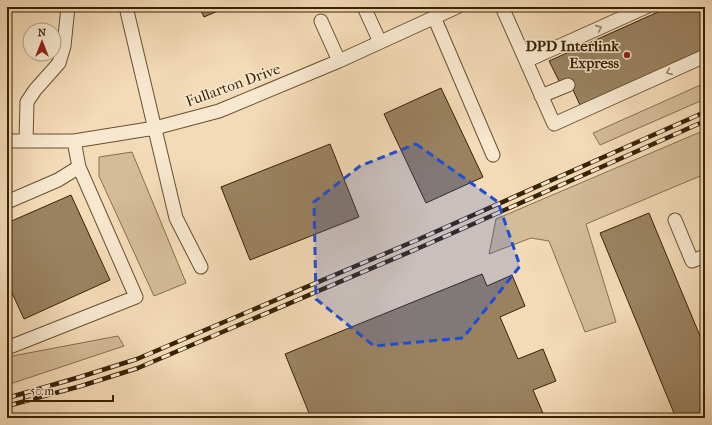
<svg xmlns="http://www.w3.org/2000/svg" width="712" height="425" font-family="'IM FELL French Canon',serif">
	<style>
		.green { fill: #d4bc98; stroke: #866f4e }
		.building { fill: #9a8261; stroke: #382203 }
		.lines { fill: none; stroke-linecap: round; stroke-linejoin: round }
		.minor-casing { stroke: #675030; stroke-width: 15 }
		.minor { stroke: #f8e8d0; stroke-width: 13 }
		.rail-casing { stroke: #382203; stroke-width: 4.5 }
		.rail { stroke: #f8e8d0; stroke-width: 3; stroke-dasharray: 9; stroke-linecap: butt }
		.oneway { stroke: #98856a }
		.marked { fill: #1d4ed8; fill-opacity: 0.2; stroke: #1d4ed8; stroke-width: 3; stroke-dasharray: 8 5; stroke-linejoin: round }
		.poi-dot { fill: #8f2418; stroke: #f8e8d0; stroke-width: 1.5 }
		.labels { text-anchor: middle; stroke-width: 3; stroke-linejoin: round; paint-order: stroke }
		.poi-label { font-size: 15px; font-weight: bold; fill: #382203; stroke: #f8e8d0; text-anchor: end }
		.street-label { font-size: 15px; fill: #382203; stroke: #f8e8d0 }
	</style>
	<rect width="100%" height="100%" fill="#f4dbb7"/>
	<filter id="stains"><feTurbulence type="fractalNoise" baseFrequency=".005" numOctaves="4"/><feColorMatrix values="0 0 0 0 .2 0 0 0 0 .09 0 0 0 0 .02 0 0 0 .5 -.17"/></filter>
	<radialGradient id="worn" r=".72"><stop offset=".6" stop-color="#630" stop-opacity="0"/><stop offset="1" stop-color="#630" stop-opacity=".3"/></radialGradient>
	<path class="green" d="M705 83V99L600 145 593 133Z
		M705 130V174L586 224 616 322 585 332 549 241 531 238 489 254 496 219Z
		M132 152 186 283 154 296 99 176V157Z
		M118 336 124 346 7 385V357Z"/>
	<path class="building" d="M7 7H11L7 51Z
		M199 7H227L204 17Z
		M669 7H705V49L580 105 568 79 560 83 549 61Z
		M441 88 483 177 426 203 384 114Z
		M330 144 359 217 250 260 221 187Z
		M71 195 110 280 24 319 7 282V223Z
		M649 213 705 348V418H676L600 233Z
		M482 274 487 286 512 275 525 306 500 317 518 359 543 349 556 381 533 390 545 418H311L285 354Z"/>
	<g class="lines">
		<g class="minor-casing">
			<path id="minor" d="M126 7 176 218 201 267
				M364 7 380 42
				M502 7 554 124 705 56
				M434 17 493 155
				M321 21 339 61
				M526 61 646 7
				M541 96 568 85
				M7 141H74L155 128 219 111 339 61 457 7
				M26 141 27 102 35 90 59 63 64 46 68 7
				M7 202 58 180 79 167
				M675 220 692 261 705 256
				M7 348 136 297 79 167 74 141"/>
		</g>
		<use href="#minor" class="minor"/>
		<g class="rail-casing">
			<path id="rail" d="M7 398 80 377 137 359 417 240 705 112
				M7 406 81 386 138 368 419 248 705 121"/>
		</g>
		<use href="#rail" class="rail"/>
	</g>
	<defs><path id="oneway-chevron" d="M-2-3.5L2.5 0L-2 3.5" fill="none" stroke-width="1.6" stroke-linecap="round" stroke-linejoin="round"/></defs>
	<g class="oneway">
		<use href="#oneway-chevron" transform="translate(599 28) rotate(-24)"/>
		<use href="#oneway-chevron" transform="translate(669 72) rotate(156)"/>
	</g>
	<path class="marked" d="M416 144 498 202 520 266 463 338 374 346 316 299 314 202 360 166Z"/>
	<circle class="poi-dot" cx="627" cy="55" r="4"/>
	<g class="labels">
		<g class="poi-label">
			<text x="619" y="51">DPD Interlink<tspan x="619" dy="17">Express</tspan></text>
		</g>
		<g class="street-label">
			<text transform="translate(233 85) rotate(-20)" y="5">Fullarton Drive</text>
		</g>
	</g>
	<rect width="712" height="425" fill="none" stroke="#f4dbb7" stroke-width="24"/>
	<rect x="8" y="8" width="696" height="409" fill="none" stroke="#382203" stroke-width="2"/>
	<rect x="12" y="12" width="688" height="401" fill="none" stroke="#382203"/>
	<g transform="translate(42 42)"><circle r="19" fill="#f8e8d0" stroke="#ab997e"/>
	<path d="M0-3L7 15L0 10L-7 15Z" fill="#8f2418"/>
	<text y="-6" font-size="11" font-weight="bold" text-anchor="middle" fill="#382203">N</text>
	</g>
	<path d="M24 395v6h89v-6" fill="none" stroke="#382203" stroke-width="2"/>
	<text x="30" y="395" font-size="12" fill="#382203" stroke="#f8e8d0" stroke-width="3" paint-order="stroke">50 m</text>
	<rect width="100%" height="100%" filter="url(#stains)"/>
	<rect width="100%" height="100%" fill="url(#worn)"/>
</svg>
